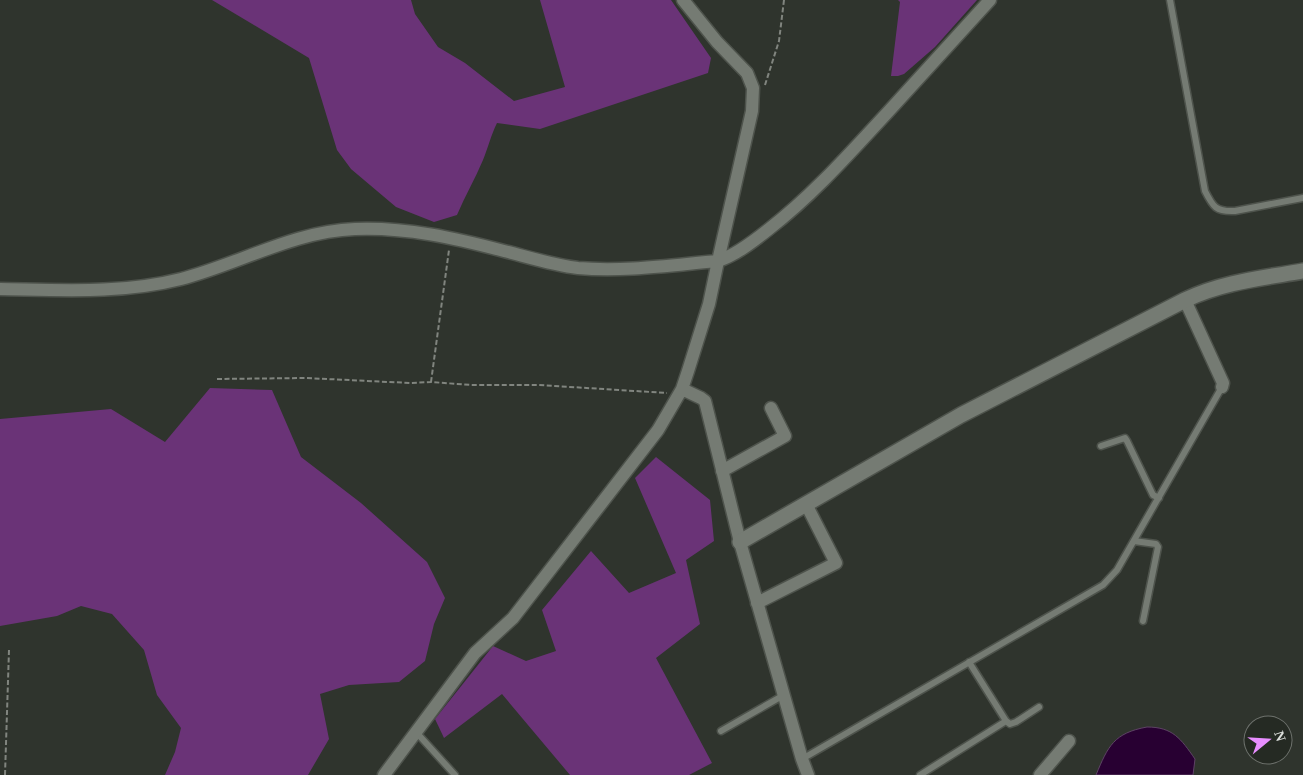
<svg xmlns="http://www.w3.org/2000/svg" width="1303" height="775" font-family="Georgia,serif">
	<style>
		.green { fill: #6a3377 }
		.water { fill: #280032; stroke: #5e4365 }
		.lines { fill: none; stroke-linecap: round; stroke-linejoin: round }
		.lane-casing { stroke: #4e534c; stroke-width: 9 }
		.street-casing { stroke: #4e534c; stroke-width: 15 }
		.secondary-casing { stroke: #4e534c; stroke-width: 18 }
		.path { stroke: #81857f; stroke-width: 2; stroke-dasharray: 5 2.5; stroke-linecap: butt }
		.lane { stroke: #757b73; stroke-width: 6 }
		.street { stroke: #757b73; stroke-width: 12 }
		.secondary { stroke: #757b73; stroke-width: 15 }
	</style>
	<rect width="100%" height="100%" fill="#2f342d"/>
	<path class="green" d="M212 0H411L415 14 438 47 465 63 514 101 565 87 540 0H671L711 58 708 73 540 129 497 123C491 135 488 148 483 160 475 179 465 196 457 215L434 222 396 207 351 169 337 150 309 58Z
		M898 0H977L935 47 904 74 898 76H891L900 2Z
		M210 388 272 390 301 457 361 503 427 562 445 598 434 624 425 661 399 682 349 685 320 694 329 739 308 775H165L175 752 181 728 157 695 144 650 112 614 81 606 57 616 0 626V419L111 409 165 442Z
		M656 457 710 500 714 541 686 560 700 624 656 658 712 763 689 775H570L502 694 444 738 435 719 493 646 526 661 556 651 542 610 591 551 629 593 676 573 635 478Z"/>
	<path class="water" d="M1147 727C1173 727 1181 739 1195 759L1193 775H1096C1108 746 1114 733 1147 727Z"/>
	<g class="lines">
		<g class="lane-casing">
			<path id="lane" d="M1170 0 1205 191C1213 207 1216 212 1235 211L1303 198
				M1101 446 1125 438 1127 441 1153 495 1159 498
				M1134 541 1156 544 1158 547 1143 621
				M1006 721 1010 724 1016 722 1039 707
				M721 731 784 695
				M416 732 455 775
				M802 759 1103 585 1117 570 1222 387
				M920 775 1006 721 969 662"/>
		</g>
		<g class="street-casing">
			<path id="street" d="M0 289C61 290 122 294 181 279 239 264 294 231 355 229 406 227 455 238 504 251 528 257 553 265 578 268 624 272 672 265 718 261 736 255 754 241 769 229 813 195 850 153 888 112 922 75 956 37 990 0
				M1185 300 1223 383 1222 387
				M682 389 701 398 705 401 740 542 802 759 808 775
				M722 471 785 436 771 408
				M757 603 836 563 806 504
				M384 775 475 653 513 618 658 430 682 389 688 371 709 304 718 261 752 111 753 88 747 73 717 42 683 0
				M1040 775 1069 741"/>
		</g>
		<g class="secondary-casing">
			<path id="secondary" d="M740 542 961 415 1185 300C1222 282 1263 278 1303 271"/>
		</g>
		<path class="path" d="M765 85 779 41 784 0
			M217 379 306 378 410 383 431 382 471 385H539L667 393
			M431 382 449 250
			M5 775 9 650"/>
		<use href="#lane" class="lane"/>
		<use href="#street" class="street"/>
		<use href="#secondary" class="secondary"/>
	</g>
	<g transform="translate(1268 740) rotate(72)"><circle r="24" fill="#252a23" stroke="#6e726d"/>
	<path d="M0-4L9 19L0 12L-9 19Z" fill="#e88eff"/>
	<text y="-8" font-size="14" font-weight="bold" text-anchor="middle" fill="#dcdfdb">N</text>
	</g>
</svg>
